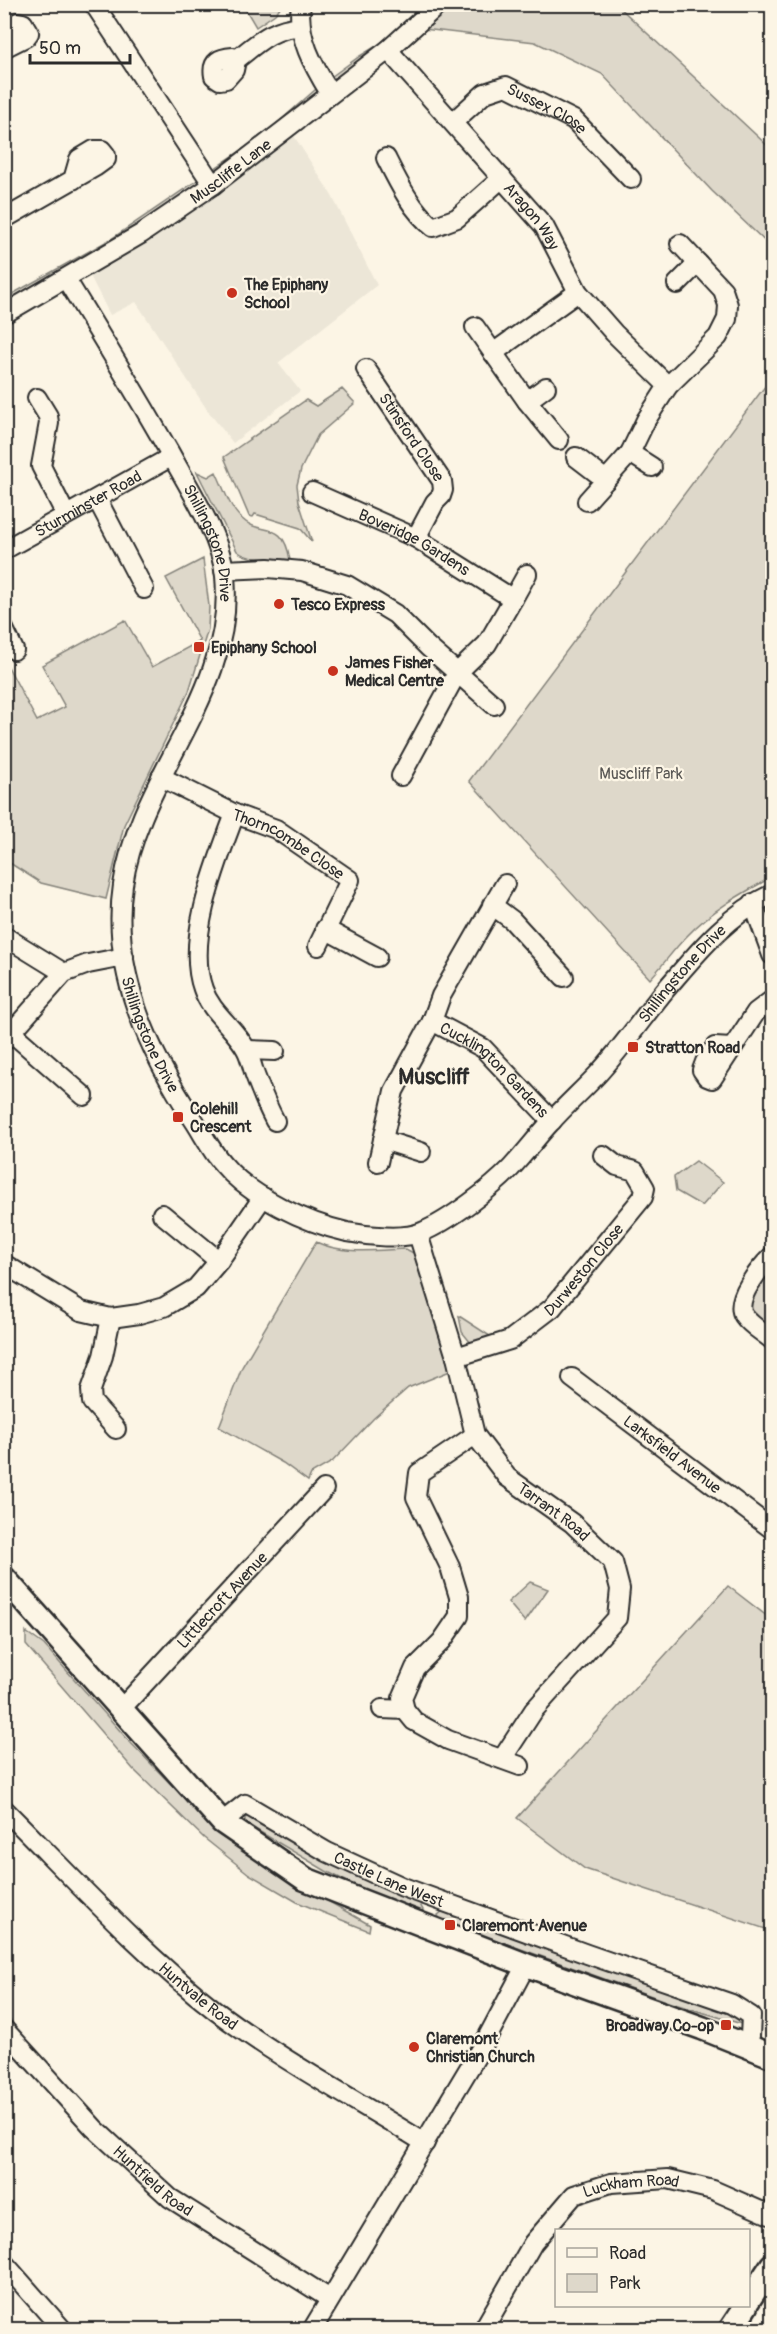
<svg xmlns="http://www.w3.org/2000/svg" width="777" height="2334" font-family="Pangolin,sans-serif">
	<style>
		.built { fill: #ece6d7 }
		.green { fill: #ded8ca; stroke: #84827a; stroke-width: 1.5 }
		.lines { fill: none; stroke-linecap: round; stroke-linejoin: round }
		.minor-casing { stroke: #2b2b2b; stroke-width: 22 }
		.major-casing { stroke: #2b2b2b; stroke-width: 27 }
		.minor { stroke: #fcf5e5; stroke-width: 18 }
		.major { stroke: #fcf5e5; stroke-width: 22 }
		.poi-dot { fill: #c8321e; stroke: #fcf5e5; stroke-width: 2 }
		.labels { text-anchor: middle; stroke-width: 4.5; stroke-linejoin: round; paint-order: stroke }
		.street-label { font-size: 16px; fill: #2b2b2b; stroke: #fcf5e5 }
		.poi-label { font-size: 16px; font-weight: bold; fill: #2b2b2b; stroke: #fcf5e5; text-anchor: start }
		.park-label { font-size: 16px; fill: #585653; stroke: #fcf5e5 }
		.district-label { font-size: 22px; font-weight: bold; fill: #2b2b2b; stroke: #fcf5e5 }
	</style>
	<rect width="100%" height="100%" fill="#fcf5e5"/>
	<filter id="ink" filterUnits="userSpaceOnUse"><feTurbulence type="fractalNoise" baseFrequency=".0167" numOctaves="2"/><feDisplacementMap in="SourceGraphic" scale="12" xChannelSelector="R" yChannelSelector="G"/><feConvolveMatrix kernelMatrix="1 2 1 2 8 2 1 2 1" color-interpolation-filters="sRGB"/></filter>
	<g filter="url(#ink)">
		<path class="built" d="M289 128 332 196 377 285 278 363 300 391 233 443 208 411 136 302 110 315 86 268Z"/>
		<path class="green" d="M243 5H282L275 14 256 27Z
			M453 5H617L772 150V248L712 191 602 74 535 42 423 29Z
			M429 14 289 128 5 314V298L111 239 265 134 324 82 360 56Z
			M772 377V877C743 893 710 911 687 936 674 949 663 965 650 979L469 781Z
			M342 389 355 403 318 435 301 469 297 485 299 502 312 542 300 528 255 514 253 517 249 516 224 457 306 400 316 406Z
			M197 472 208 477 216 472C223 486 229 507 241 518 261 538 283 517 290 560 274 558 250 562 237 551Z
			M203 559 209 606 208 629 189 691 124 825 106 899 41 883 5 860V661L37 721 65 707 42 665 125 620 152 667 200 641 166 578Z
			M696 1161 723 1182 702 1206 676 1191 674 1177Z
			M316 1242C344 1255 376 1250 406 1249L417 1255 450 1371 408 1388 374 1418 332 1462 311 1474 308 1481 283 1463 219 1427 242 1367Z
			M772 1267V1330C768 1327 760 1323 756 1319 741 1301 762 1281 772 1267Z
			M459 1316 493 1338 476 1343H471L462 1332Z
			M530 1582 548 1589 525 1622 508 1602Z
			M728 1586 772 1620V1796L771 1798 772 1800V1931L585 1869 517 1818Z
			M26 1632 44 1645 130 1742 218 1833 284 1876 370 1925 369 1931 297 1902 249 1874 204 1838 133 1769 26 1645Z
			M251 1814 417 1899 423 1910 418 1913 411 1914 326 1871 245 1823V1818Z
			M443 1911 731 2007 740 2018 742 2024 671 2003 440 1920 438 1915Z"/>
		<g class="lines">
			<g class="minor-casing">
				<g id="minor">
					<path d="M94 4 213 185"/>
					<path d="M301 4C296 36 314 67 330 93"/>
					<path d="M4 30 18 22 23 23 29 33 26 37 4 48"/>
					<path id="s1" d="M388 50 544 226 578 292 614 333 668 386"/>
					<path d="M236 60 234 70 226 79 220 80 214 76C211 61 220 58 233 57L236 60C256 44 275 26 301 27"/>
					<path id="s2" d="M453 122 485 93 506 86 574 120 631 179"/>
					<path d="M386 158C398 182 412 211 433 227L457 218 502 178"/>
					<path d="M4 219 95 167 106 159V155L102 150H94L79 159 73 180"/>
					<path id="s3" d="M66 279C102 337 136 394 170 453 189 488 221 537 225 576 236 693 139 774 123 885 110 970 149 1053 195 1122 204 1136 212 1152 223 1164 250 1197 307 1223 347 1232 367 1236 404 1240 422 1232 449 1221 492 1188 511 1168 525 1153 537 1137 550 1123 565 1106 582 1091 597 1075 622 1048 643 1017 666 989 697 953 728 914 772 894"/>
					<path d="M677 284 698 263"/>
					<path id="s4" d="M4 314 141 234 213 185 388 50 439 4"/>
					<path d="M475 327 527 401 559 440"/>
					<path d="M493 353 578 292"/>
					<path id="s5" d="M366 369 442 481 443 490 441 496 435 502 416 538"/>
					<path d="M37 398 48 416 49 423 41 466 66 515"/>
					<path d="M527 401 546 387"/>
					<path d="M630 453 652 467"/>
					<path d="M576 457 606 480"/>
					<path id="s6" d="M312 492 416 538 513 599 487 644 457 673 401 776"/>
					<path d="M97 499 144 589"/>
					<path d="M587 501 630 453 646 420 668 386 718 337 727 319 728 305 723 290 680 244"/>
					<path id="s7" d="M4 550 171 457"/>
					<path d="M224 570 268 568 302 571 347 585 395 614 428 647 494 705"/>
					<path d="M513 599 527 574"/>
					<path d="M4 629 14 650"/>
					<path id="s8" d="M161 777 235 814 276 829 350 880 318 946"/>
					<path d="M235 814C217 862 185 939 203 989 211 1013 234 1027 246 1049 250 1056 252 1066 255 1075 261 1091 267 1106 275 1121"/>
					<path d="M753 903 772 955"/>
					<path d="M492 905 512 920 564 977"/>
					<path d="M325 929 377 957"/>
					<path d="M4 936 64 973"/>
					<path id="s9" d="M432 1021 483 1048 552 1121"/>
					<path d="M11 1032 84 1096"/>
					<path d="M4 1041 64 973 88 964 124 957"/>
					<path d="M731 1048 715 1047 705 1062 702 1070 707 1077 712 1079 756 1012 772 1000"/>
					<path d="M247 1050 275 1051"/>
					<path d="M383 1140 421 1152"/>
					<path d="M378 1162 394 1091 432 1021 441 996 505 884"/>
					<path d="M162 1214 219 1261"/>
					<path id="s10" d="M418 1234 456 1357 475 1435 507 1477 572 1523 613 1562 620 1589 617 1618 534 1710 502 1759"/>
					<path d="M772 1256C761 1267 733 1299 744 1316 750 1325 764 1333 772 1340"/>
					<path d="M4 1264 81 1311 111 1318 139 1314 164 1307 196 1288 219 1261 263 1197"/>
					<path d="M111 1318 103 1356 91 1390 92 1402 116 1429"/>
					<path id="s11" d="M456 1357 510 1340 552 1308 643 1197 645 1188 635 1171 617 1166 603 1155"/>
					<path id="s12" d="M572 1378 772 1529"/>
					<path d="M475 1435 419 1473 416 1497 450 1567 459 1597V1616L442 1641 415 1668 402 1698 405 1710 414 1721 448 1740 520 1766"/>
					<path d="M382 1709 405 1710"/>
					<path id="s13" d="M120 1710 324 1489"/>
					<path id="s14" d="M4 1809C73 1878 139 1951 216 2011 281 2060 356 2100 425 2143"/>
					<path id="s15" d="M222 1822 245 1804 327 1852 403 1887 587 1954 732 2004 751 2016 750 2036"/>
					<path id="s16" d="M4 2029 94 2128 170 2198 330 2299"/>
					<path d="M4 2263 63 2330"/>
					<path d="M312 2330 486 2040 526 1965"/>
					<path id="s17" d="M483 2330 533 2243 574 2195 611 2183 668 2179 713 2190 772 2216"/>
				</g>
			</g>
			<g class="major-casing">
				<path id="major" d="M4 1578 222 1822 305 1879 526 1965 702 2028 772 2056
					M748 2301 772 2265
					M730 2330 746 2306"/>
			</g>
			<use href="#minor" class="minor"/>
			<use href="#major" class="major"/>
		</g>
	</g>
	<g class="poi-dot">
		<circle cx="232" cy="293" r="6"/>
		<circle cx="279" cy="604" r="6"/>
		<rect x="193" y="641" width="12" height="12" rx="3"/>
		<circle cx="333" cy="671" r="6"/>
		<rect x="627" y="1041" width="12" height="12" rx="3"/>
		<rect x="172" y="1111" width="12" height="12" rx="3"/>
		<rect x="444" y="1919" width="12" height="12" rx="3"/>
		<rect x="720" y="2019" width="12" height="12" rx="3"/>
		<circle cx="414" cy="2047" r="6"/>
	</g>
	<g class="labels">
		<g class="street-label">
			<text dy="6" stroke="none"><textPath href="#s2" startOffset="112">Sussex Close</textPath></text>
			<text dy="6" stroke="none"><textPath href="#s4" startOffset="268">Muscliffe Lane</textPath></text>
			<text dy="6" stroke="none"><textPath href="#s1" startOffset="220">Aragon Way</textPath></text>
			<text dy="6" stroke="none"><textPath href="#s5" startOffset="82">Stinsford Close</textPath></text>
			<text dy="6" stroke="none"><textPath href="#s7" startOffset="96">Sturminster Road</textPath></text>
			<text dy="6" stroke="none"><textPath href="#s6" startOffset="114">Boveridge Gardens</textPath></text>
			<text dy="6" stroke="none"><textPath href="#s3" startOffset="302">Shillingstone Drive</textPath></text>
			<text dy="6" stroke="none"><textPath href="#s8" startOffset="144">Thorncombe Close</textPath></text>
			<text dy="6" stroke="none"><textPath href="#s3" startOffset="1560">Shillingstone Drive</textPath></text>
			<text dy="6" stroke="none"><textPath href="#s3" startOffset="822">Shillingstone Drive</textPath></text>
			<text dy="6" stroke="none"><textPath href="#s9" startOffset="80">Cucklington Gardens</textPath></text>
			<text dy="6" stroke="none"><textPath href="#s11" startOffset="159">Durweston Close</textPath></text>
			<text dy="6" stroke="none"><textPath href="#s12" startOffset="126">Larksfield Avenue</textPath></text>
			<text dy="6" stroke="none"><textPath href="#s10" startOffset="320">Tarrant Road</textPath></text>
			<text dy="6" stroke="none"><textPath href="#s13" startOffset="150">Littlecroft Avenue</textPath></text>
			<text dy="6" stroke="none"><textPath href="#s15" startOffset="192">Castle Lane West</textPath></text>
			<text dy="6" stroke="none"><textPath href="#s14" startOffset="270">Huntvale Road</textPath></text>
			<text dy="6" stroke="none"><textPath href="#s16" startOffset="213">Huntfield Road</textPath></text>
			<text dy="6" stroke="none"><textPath href="#s17" startOffset="222">Luckham Road</textPath></text>
		</g>
		<g class="poi-label">
			<text x="244" y="290">The Epiphany<tspan x="244" dy="18">School</tspan></text>
			<text x="291" y="610">Tesco Express</text>
			<text x="211" y="653">Epiphany School</text>
			<text x="345" y="668">James Fisher<tspan x="345" dy="18">Medical Centre</tspan></text>
			<text x="645" y="1053">Stratton Road</text>
			<text x="190" y="1114">Colehill<tspan x="190" dy="18">Crescent</tspan></text>
			<text x="462" y="1931">Claremont Avenue</text>
			<text x="714" y="2031" text-anchor="end">Broadway Co-op</text>
			<text x="426" y="2044">Claremont<tspan x="426" dy="18">Christian Church</tspan></text>
		</g>
		<g class="park-label">
			<text x="641" y="779">Muscliff Park</text>
		</g>
		<g class="district-label">
			<text x="434" y="1084">Muscliff</text>
		</g>
	</g>
	<rect width="777" height="2334" fill="none" stroke="#fcf5e5" stroke-width="24"/>
	<rect x="12" y="12" width="753" height="2310" fill="none" stroke="#2b2b2b" stroke-width="2" filter="url(#ink)"/>
	<rect x="555" y="2229" width="195" height="78" fill="#fcf5e5" stroke="#a8a49b" stroke-width="1.5"/>
	<rect x="567" y="2248" width="30" height="9" fill="#fcf5e5" stroke="#a8a49b" stroke-width="1.5"/>
	<text x="609" y="2259" font-size="18" fill="#2b2b2b">Road</text>
	<rect x="567" y="2274" width="30" height="18" fill="#ded8ca" stroke="#a8a49b" stroke-width="1.5"/>
	<text x="609" y="2289" font-size="18" fill="#2b2b2b">Park</text>
	<path d="M30 54v9h100v-9" fill="none" stroke="#2b2b2b" stroke-width="3"/>
	<text x="39" y="54" font-size="18" fill="#2b2b2b" stroke="#fcf5e5" stroke-width="4.5" paint-order="stroke">50 m</text>
</svg>
